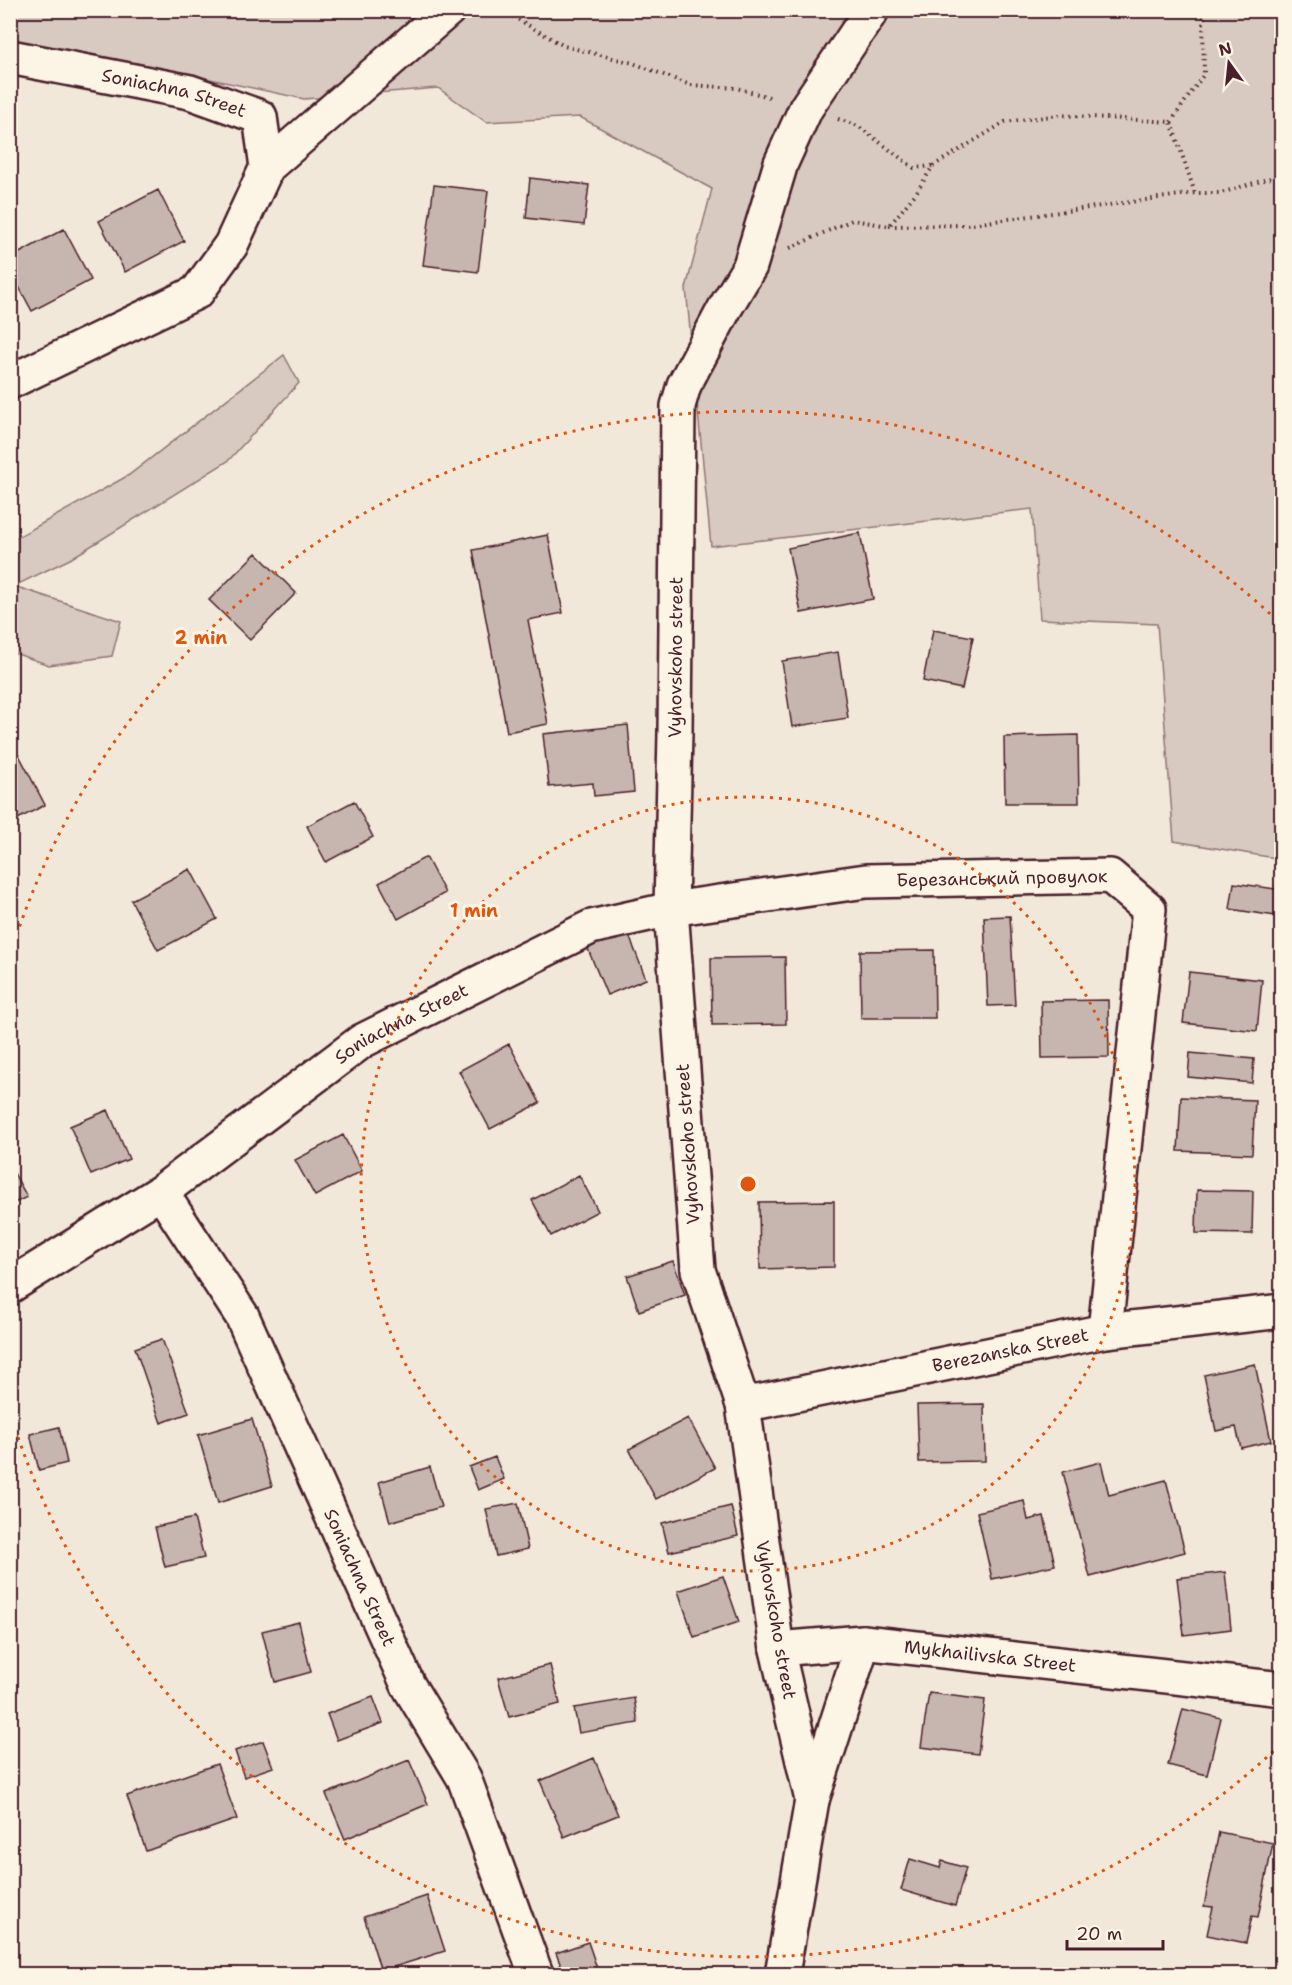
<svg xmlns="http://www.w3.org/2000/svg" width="1292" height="1985" font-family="'Shantell Sans',sans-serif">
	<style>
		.green { fill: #d8cac0; stroke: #917476; stroke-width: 1.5 }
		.building { fill: #c7b6af; stroke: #4a1f2b; stroke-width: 1.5 }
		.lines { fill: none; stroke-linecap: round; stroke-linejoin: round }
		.minor-casing { stroke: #4a1f2b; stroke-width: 38 }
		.path { stroke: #4a1f2b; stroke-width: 4; stroke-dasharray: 1.5 4.5; stroke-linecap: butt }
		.minor { stroke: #fcf5e5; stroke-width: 33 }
		.ring { fill: none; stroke: #e0560e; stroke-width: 3; stroke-dasharray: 3 6 }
		.labels { text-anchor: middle; stroke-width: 6; stroke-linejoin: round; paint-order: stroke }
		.street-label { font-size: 18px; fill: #4a1f2b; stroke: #fcf5e5 }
		.centre { fill: #e0560e; stroke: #fcf5e5; stroke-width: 3 }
		.ring-label { font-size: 18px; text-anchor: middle; font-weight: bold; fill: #e0560e; stroke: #fcf5e5; stroke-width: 6; stroke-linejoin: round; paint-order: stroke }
	</style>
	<rect width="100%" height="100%" fill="#f1e8da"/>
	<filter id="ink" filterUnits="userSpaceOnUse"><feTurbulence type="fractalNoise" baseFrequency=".0167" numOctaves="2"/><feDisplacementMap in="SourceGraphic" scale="12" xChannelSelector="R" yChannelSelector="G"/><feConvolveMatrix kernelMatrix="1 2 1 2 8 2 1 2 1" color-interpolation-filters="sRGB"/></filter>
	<g filter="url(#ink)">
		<path class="green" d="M10 11H1281V859L1174 841 1157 624 1040 619 1032 509 711 546 686 288 712 189 580 117 486 122 438 88 304 99 135 63 11 39Z
			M284 355 299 383 228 461 70 559 14 586 121 621 112 656 49 665 11 652V534L16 538 129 475Z"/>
		<path class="building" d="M530 178 589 185 584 225 526 218Z
			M434 185 488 191 478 272 423 265Z
			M158 190 184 241 125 272 99 221Z
			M64 229 91 280 32 311 10 270V258Z
			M860 533 873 599 801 613 788 548Z
			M548 535 563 613 528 620 548 724 507 732 473 550Z
			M256 553 296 593 250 640 209 600Z
			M933 630 973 637 962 689 923 681Z
			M838 652 848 718 792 727 782 661Z
			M628 725 634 792 594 796 593 783 549 787 543 734Z
			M1078 735 1079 803H1005L1004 737Z
			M19 755 45 805 10 823V759Z
			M354 801 373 837 326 862 307 826Z
			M426 857 445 893 398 919 379 883Z
			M190 869 217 919 158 950 131 900Z
			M1234 883 1282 890V917L1230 909Z
			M1010 916 1015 1005 988 1006 984 917Z
			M625 925 646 979 607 995 585 942Z
			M934 950 935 1018H861L860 951Z
			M785 957 786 1024 712 1025 711 958Z
			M1189 972 1262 980 1257 1031 1183 1023Z
			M1108 1000 1109 1057 1042 1058 1041 1001Z
			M509 1044 540 1103 490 1129 459 1071Z
			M1190 1053 1254 1059 1252 1083 1188 1077Z
			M1181 1097 1255 1100 1252 1154 1178 1151Z
			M108 1110 129 1159 91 1175 70 1126Z
			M343 1135 362 1171 315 1196 295 1160Z
			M10 1166 27 1197 10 1205Z
			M579 1175 598 1211 551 1236 532 1200Z
			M1197 1190 1253 1191 1252 1234 1196 1233Z
			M834 1201V1267L760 1269 759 1202Z
			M673 1261 685 1295 639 1311 627 1276Z
			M162 1339 189 1413 161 1423 135 1348Z
			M1255 1364 1271 1441 1241 1448 1236 1427 1216 1431 1204 1375Z
			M984 1404 985 1461 919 1462 917 1405Z
			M688 1418 715 1468 656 1499 629 1449Z
			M252 1419 272 1486 218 1503 198 1435Z
			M59 1427 67 1463 39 1470 30 1434Z
			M495 1457 504 1479 478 1490 469 1467Z
			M1101 1462 1109 1495 1166 1480 1185 1552 1090 1577 1063 1472Z
			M430 1467 441 1507 390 1522 379 1482Z
			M1024 1501 1028 1520 1044 1516 1055 1565 992 1579 977 1512Z
			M518 1503 528 1549 496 1556 486 1509Z
			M731 1506 738 1536 669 1552 662 1523Z
			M194 1518 204 1558 165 1567 155 1527Z
			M1225 1572 1231 1629 1184 1635 1177 1578Z
			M723 1576 739 1622 694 1637 678 1591Z
			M299 1622 311 1672 275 1682 262 1631Z
			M550 1665 560 1704 509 1717 498 1678Z
			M929 1693 985 1700 978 1754 921 1747Z
			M373 1697 383 1723 337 1740 327 1714Z
			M634 1698 638 1723 579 1733 574 1708Z
			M1183 1709 1221 1718 1207 1775 1168 1765Z
			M263 1741 273 1767 244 1777 235 1751Z
			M594 1758 618 1815 564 1837 540 1781Z
			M409 1760 428 1804 345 1839 326 1794Z
			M217 1764 237 1819 146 1851 127 1796Z
			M1219 1832 1273 1843 1258 1917 1252 1916 1246 1943 1207 1935 1213 1907 1204 1906Z
			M910 1859 940 1868 942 1861 966 1868 955 1906 901 1890Z
			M427 1896 445 1951 381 1971 364 1917Z
			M588 1942 599 1974H564L556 1953Z"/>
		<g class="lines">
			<g class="minor-casing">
				<g id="minor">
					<path id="s1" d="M10 57 190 92 260 117 267 167 231 245 197 292 10 382"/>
					<path d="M267 167 448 10"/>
					<path id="s2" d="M161 1192 242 1316 408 1685 464 1778 536 1974"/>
					<path id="s3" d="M10 1286 161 1192 362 1041 591 927 671 909 866 881 1110 876 1149 909 1105 1331"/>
					<path id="s4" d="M743 1405 1105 1331 1282 1311"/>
					<path d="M777 1649 863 1642"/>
					<path id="s5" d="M812 1800 863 1642 1282 1689"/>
					<path id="s6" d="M782 1974 812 1800 777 1649 743 1405 698 1270 671 909 675 733 678 406 684 385 725 308 750 266 781 163 806 108 872 10"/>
				</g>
			</g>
			<path class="path" d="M513 10 514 17 564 46 633 63 690 85 736 88 773 98
				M838 119 858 126 914 168 932 166
				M1171 122 1204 74 1203 21 1206 10
				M889 226 966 225 1195 193
				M790 248 852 220 889 226 916 193 933 166 1005 122 1059 115 1171 122 1195 193H1221L1277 176 1282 173"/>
			<use href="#minor" class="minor"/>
		</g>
	</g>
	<g class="ring">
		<circle cx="748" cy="1184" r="387"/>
		<path d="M1280 1745A773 773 0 0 1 11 1416M11 952A773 773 0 0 1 1280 623"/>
	</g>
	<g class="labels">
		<g class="street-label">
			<text dy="6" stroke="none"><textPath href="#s1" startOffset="168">Soniachna Street</textPath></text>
			<text dy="6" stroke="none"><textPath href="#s6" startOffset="1334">Vyhovskoho street</textPath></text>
			<text dy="6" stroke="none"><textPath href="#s3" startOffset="1100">Березанський провулок</textPath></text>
			<text dy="6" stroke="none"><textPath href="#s3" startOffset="472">Soniachna Street</textPath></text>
			<text transform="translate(688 1144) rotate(-94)" y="6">Vyhovskoho street</text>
			<text dy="6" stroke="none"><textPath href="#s4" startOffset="273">Berezanska Street</textPath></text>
			<text dy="6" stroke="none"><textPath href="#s2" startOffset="435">Soniachna Street</textPath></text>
			<text transform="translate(776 1620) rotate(80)" y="6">Vyhovskoho street</text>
			<text dy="6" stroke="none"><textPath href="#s5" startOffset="294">Mykhailivska Street</textPath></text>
		</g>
	</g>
	<circle cx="748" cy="1184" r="9" class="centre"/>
	<g class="ring-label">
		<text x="201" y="644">2 min</text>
		<text x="474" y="917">1 min</text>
	</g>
	<rect width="1292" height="1985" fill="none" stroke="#fcf5e5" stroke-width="36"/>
	<rect x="18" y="18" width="1256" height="1949" fill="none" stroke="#4a1f2b" stroke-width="2" filter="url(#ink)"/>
	<g transform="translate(1229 63) rotate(345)" stroke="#fcf5e5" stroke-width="4.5" paint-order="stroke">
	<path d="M0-4.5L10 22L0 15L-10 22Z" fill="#4a1f2b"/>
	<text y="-9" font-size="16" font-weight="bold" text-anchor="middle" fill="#4a1f2b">N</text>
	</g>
	<path d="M1067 1940v9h96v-9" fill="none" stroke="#4a1f2b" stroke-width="3"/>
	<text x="1076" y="1940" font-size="18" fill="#4a1f2b" stroke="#fcf5e5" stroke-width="4.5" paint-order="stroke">20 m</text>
</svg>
